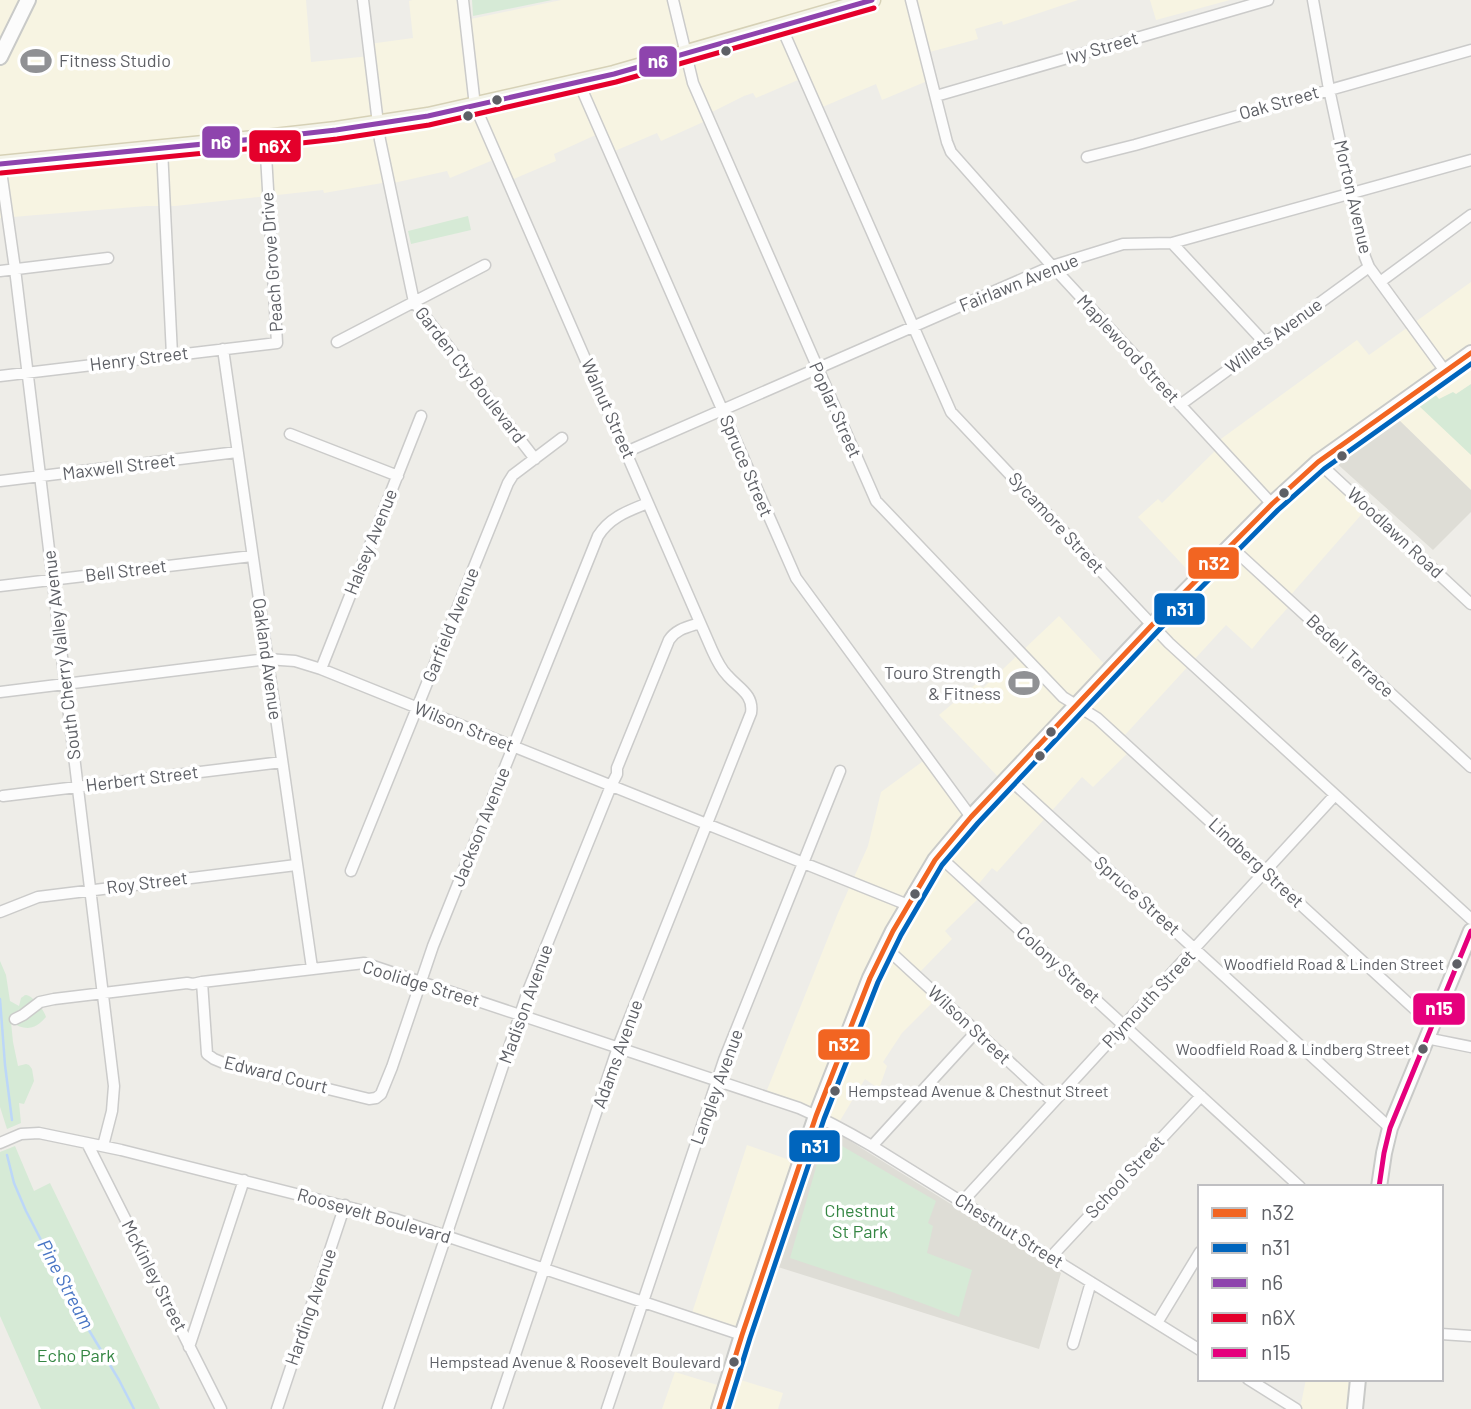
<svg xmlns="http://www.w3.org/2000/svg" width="1471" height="1409" font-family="Barlow,sans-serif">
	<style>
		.commercial { fill: #f7f4e2 }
		.education { fill: #deddd6 }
		.green { fill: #d6ead6 }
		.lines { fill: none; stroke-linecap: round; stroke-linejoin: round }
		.stream { stroke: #bcd7f8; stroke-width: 2.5 }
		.street-casing { stroke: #cbcbca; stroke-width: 13 }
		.secondary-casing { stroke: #c9cac8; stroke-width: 18 }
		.primary-casing { stroke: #d6d1b6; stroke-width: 19 }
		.street { stroke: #fcfcfc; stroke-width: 10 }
		.secondary { stroke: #fcfcfc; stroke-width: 14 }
		.primary { stroke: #f3f3e9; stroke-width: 16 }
		.bus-1-casing { stroke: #fff; stroke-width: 10 }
		.bus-2-casing { stroke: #fff; stroke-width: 10 }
		.bus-3-casing { stroke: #fff; stroke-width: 10 }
		.bus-4-casing { stroke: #fff; stroke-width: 10 }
		.bus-5-casing { stroke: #fff; stroke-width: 10 }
		.bus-1 { stroke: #f26522; stroke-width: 5 }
		.bus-2 { stroke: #0065bd; stroke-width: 5 }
		.bus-3 { stroke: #8e44ad; stroke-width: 5 }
		.bus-4 { stroke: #e4002b; stroke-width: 5 }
		.bus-5 { stroke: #e5007d; stroke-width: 5 }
		.bus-dot { fill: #5e6066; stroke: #fff; stroke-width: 2.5 }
		.labels { text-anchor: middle; stroke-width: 7; stroke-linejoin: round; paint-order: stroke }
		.bus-label { font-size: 16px; fill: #5e6066; stroke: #fff; text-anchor: end }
		.street-label { font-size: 18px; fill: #5e6066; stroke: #fff }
		.poi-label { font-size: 18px; fill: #5e6066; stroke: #fff; text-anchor: start }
		.park-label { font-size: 18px; fill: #358643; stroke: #fff }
		.water-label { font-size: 19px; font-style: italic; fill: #4875c4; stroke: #fff }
		.line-badge { stroke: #fff; stroke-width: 2.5 }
		.badge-label { font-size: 19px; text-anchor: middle; font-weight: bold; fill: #fff }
	</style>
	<rect width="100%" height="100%" fill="#eeede8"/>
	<path class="commercial" d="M0 0H306L311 62 370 56 369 44 413 38 409 1 412 0H456L471 19 561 0H1078L1003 25 1002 21 975 29 978 39 926 53 932 79 882 100 876 84 818 109 805 77 756 98 753 93 744 96 708 114 710 119 661 141 657 133 610 153 600 133 554 154 556 161 509 181 498 158 450 178 447 171 389 184 388 182 324 193 323 190 175 206H147L0 218Z
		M1150 0H1230L1156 20Z
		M1471 282V490L1391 413 1319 461 1368 507 1289 597 1293 602 1266 632 1252 649 1226 625 1124 736 1134 747 1093 787 1082 777 997 872 992 868 976 887 983 894 945 931 952 939 918 974 940 995 902 1033 883 1062 887 1066 879 1089 865 1079 838 1124 765 1095 838 913 868 846 881 792 926 759 969 817 1002 781 939 715 977 683 983 688 1059 616 1108 668 1195 578 1138 517 1158 499 1162 503 1217 449 1214 444 1357 340 1369 355Z
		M747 1145 798 1163 741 1332 691 1316Z
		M675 1372 724 1387 728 1376 783 1393 778 1409H662Z
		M1306 1379H1357L1354 1409H1300Z"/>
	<path class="education" d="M1398 419 1471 490V512L1433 550 1334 461Z
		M823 1124 1061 1273 1039 1349 778 1267Z"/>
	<path class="green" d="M472 0H552L473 16Z
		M468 216 471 230 411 244 408 231Z
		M1471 384V455L1418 405 1434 393 1439 399 1453 392 1456 394Z
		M0 961 6 975 10 1001 19 1006 21 998C23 997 24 995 26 995 32 995 45 1011 46 1017 35 1030 25 1031 11 1022L13 1042 18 1066 26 1064 29 1065 32 1069 34 1081 24 1104 19 1103 21 1123 7 1129 0 1107Z
		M825 1136 936 1201 928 1223 933 1226 927 1253 972 1270 959 1317 892 1292 790 1258Z
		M15 1146 34 1191 50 1183 160 1409H41L0 1316V1152Z"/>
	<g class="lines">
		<path class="stream" d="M0 999 5 1065 12 1120
			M7 1155 14 1183 26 1211 81 1317 119 1380 134 1409"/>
		<g class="street-casing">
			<path id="street" d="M363 0 380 140 414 302 535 459
				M463 0 475 106 712 650C716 659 720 668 727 675 738 688 754 694 751 713L618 1047 497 1409
				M673 0 693 83 876 501 1063 697 1097 718 1432 1025
				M911 0 947 142 951 152 1052 266 1272 504
				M1313 0 1329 89 1365 257 1369 267 1445 371
				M781 26 951 412 1169 643 1471 919
				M579 83 796 578 971 817
				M936 96 1268 0
				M162 149 172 355
				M1087 157 1135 145 1471 50
				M0 164 15 269 114 1086 112 1111 103 1146
				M1172 243 1265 343
				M0 271 108 258
				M1380 282 1471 215
				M337 342 485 265
				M223 349 312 968
				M0 376 277 343 265 138
				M1180 405 1369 267
				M290 434 398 476
				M626 452 1052 266 1123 244 1172 243 1471 160
				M1318 462 1471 604
				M0 481 237 452
				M1229 545 1471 767
				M0 586 252 556
				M321 669 421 416
				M0 692 267 659 295 661 321 669 908 905
				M1007 777 1390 1128
				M3 796 282 762
				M939 856 1300 1187
				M351 871 508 483 513 475 562 438
				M0 912 38 897 296 865
				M885 947 1053 1102
				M202 982 207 1054 214 1059 226 1064 369 1099 376 1098 381 1094 392 1067 433 946 598 536C610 517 628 511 648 503
				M15 1019 23 1015 40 1002 54 999 187 983 193 984 202 982 364 963 799 1108C824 1119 848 1132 872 1146L1200 1350
				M1426 1038 1471 1047
				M0 1143 21 1134 39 1133 121 1150 395 1219 742 1335
				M87 1143 221 1409
				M872 1146 976 1032
				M962 1202 1335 795
				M1050 1258 1201 1096
				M1157 1323 1200 1252
				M1441 1334 1471 1336
				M1073 1344 1091 1282
				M189 1347 244 1180
				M1248 1379 1296 1409
				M277 1409 345 1205
				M388 1409 528 991 611 786 617 774V768L669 640C676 629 688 627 700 623
				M607 1409 724 1060 840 771"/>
		</g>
		<g class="secondary-casing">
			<path id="secondary" d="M0 57 28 0
				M1379 1187 1384 1153 1390 1128 1471 931
				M719 1409 742 1335 816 1116 870 978 893 931 935 860 971 817 1152 625 1272 504 1318 462 1471 353
				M1355 1409 1358 1379"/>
		</g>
		<g class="primary-casing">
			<path id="primary" d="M0 164 265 138 336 130 428 116 614 74 872 0"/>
		</g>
		<use href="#street" class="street"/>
		<use href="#secondary" class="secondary"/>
		<use href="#primary" class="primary"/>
		<g class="bus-1-casing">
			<path id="bus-1" d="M719 1409 742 1335 816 1116 870 978 893 931 935 860 971 817 1152 625 1272 504 1318 462 1471 353"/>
		</g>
		<g class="bus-2-casing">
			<path id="bus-2" d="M728 1409 750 1338 824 1119 878 982 901 935 942 865 978 823 1158 631 1278 510 1324 469 1471 364"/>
		</g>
		<g class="bus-3-casing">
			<path id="bus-3" d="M0 164 265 138 336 130 428 116 614 74 872 0"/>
		</g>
		<g class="bus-4-casing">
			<path id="bus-4" d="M1 173 266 147 337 139 429 125 616 82 874 8"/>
		</g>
		<g class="bus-5-casing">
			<path id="bus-5" d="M1379 1187 1384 1153 1390 1128 1471 931"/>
		</g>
		<use href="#bus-1" class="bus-1"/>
		<use href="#bus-2" class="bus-2"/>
		<use href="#bus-3" class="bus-3"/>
		<use href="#bus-4" class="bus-4"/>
		<use href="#bus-5" class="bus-5"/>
	</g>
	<defs>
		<g id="stadium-bare" transform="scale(2.415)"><path d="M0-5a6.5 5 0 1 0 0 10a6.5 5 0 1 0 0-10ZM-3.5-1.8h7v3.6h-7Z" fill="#909194" stroke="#fff" stroke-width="2.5" paint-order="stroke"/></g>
	</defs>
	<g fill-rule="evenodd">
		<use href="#stadium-bare" x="36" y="61"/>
		<use href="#stadium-bare" x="1024" y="683"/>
	</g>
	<g class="bus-dot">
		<circle cx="726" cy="51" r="6"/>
		<circle cx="497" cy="100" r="6"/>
		<circle cx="468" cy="116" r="6"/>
		<circle cx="1342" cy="456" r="6"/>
		<circle cx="1284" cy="493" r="6"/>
		<circle cx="1051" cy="732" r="6"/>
		<circle cx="1040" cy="756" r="6"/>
		<circle cx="915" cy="894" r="6"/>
		<circle cx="1457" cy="964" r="6"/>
		<circle cx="1423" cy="1049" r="6"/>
		<circle cx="835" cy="1091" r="6"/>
		<circle cx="734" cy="1362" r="6"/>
	</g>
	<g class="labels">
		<g class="bus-label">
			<text x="1444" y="970">Woodfield Road &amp; Linden Street</text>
			<text x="1410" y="1055">Woodfield Road &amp; Lindberg Street</text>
			<text x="848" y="1097" text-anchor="start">Hempstead Avenue &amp; Chestnut Street</text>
			<text x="721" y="1368">Hempstead Avenue &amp; Roosevelt Boulevard</text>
		</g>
		<g class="street-label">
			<text transform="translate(1102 48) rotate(-16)" y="6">Ivy Street</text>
			<text transform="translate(1279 103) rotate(-16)" y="6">Oak Street</text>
			<text transform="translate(1353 197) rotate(77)" y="6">Morton Avenue</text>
			<text transform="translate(272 262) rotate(-94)" y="6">Peach Grove Drive</text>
			<text transform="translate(1019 283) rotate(-22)" y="6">Fairlawn Avenue</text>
			<text transform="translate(1274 336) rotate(-36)" y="6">Willets Avenue</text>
			<text transform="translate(1128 349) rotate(47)" y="6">Maplewood Street</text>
			<text transform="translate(139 359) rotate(-7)" y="6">Henry Street</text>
			<text transform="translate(470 375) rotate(52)" y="6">Garden Cty Boulevard</text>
			<text transform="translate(608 409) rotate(66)" y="6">Walnut Street</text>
			<text transform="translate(835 410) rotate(66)" y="6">Poplar Street</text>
			<text transform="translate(746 466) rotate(67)" y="6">Spruce Street</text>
			<text transform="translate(119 467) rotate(-7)" y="6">Maxwell Street</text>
			<text transform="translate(1056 523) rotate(47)" y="6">Sycamore Street</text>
			<text transform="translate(1395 533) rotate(43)" y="6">Woodlawn Road</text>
			<text transform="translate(371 542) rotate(-68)" y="6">Halsey Avenue</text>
			<text transform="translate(126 571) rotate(-7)" y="6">Bell Street</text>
			<text transform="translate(451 625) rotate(-68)" y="6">Garfield Avenue</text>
			<text transform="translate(62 655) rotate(-97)" y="6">South Cherry Valley Avenue</text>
			<text transform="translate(1350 656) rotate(43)" y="6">Bedell Terrace</text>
			<text transform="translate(267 659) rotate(82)" y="6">Oakland Avenue</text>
			<text transform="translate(464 727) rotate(22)" y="6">Wilson Street</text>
			<text transform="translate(142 779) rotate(-7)" y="6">Herbert Street</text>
			<text transform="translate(481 827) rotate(-68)" y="6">Jackson Avenue</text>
			<text transform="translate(1256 863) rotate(43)" y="6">Lindberg Street</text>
			<text transform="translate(147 883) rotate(-7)" y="6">Roy Street</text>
			<text transform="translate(1137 896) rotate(42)" y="6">Spruce Street</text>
			<text transform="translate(1058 965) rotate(42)" y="6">Colony Street</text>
			<text transform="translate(421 984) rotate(17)" y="6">Coolidge Street</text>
			<text transform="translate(1149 999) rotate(-47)" y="6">Plymouth Street</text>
			<text transform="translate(526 1004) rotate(-70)" y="6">Madison Avenue</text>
			<text transform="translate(969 1025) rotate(43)" y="6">Wilson Street</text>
			<text transform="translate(618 1054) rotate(-70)" y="6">Adams Avenue</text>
			<text transform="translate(276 1075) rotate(14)" y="6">Edward Court</text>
			<text transform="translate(717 1087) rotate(-70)" y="6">Langley Avenue</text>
			<text transform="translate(1125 1177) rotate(-47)" y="6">School Street</text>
			<text transform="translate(374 1216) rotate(16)" y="6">Roosevelt Boulevard</text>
			<text transform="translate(1009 1231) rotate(32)" y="6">Chestnut Street</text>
			<text transform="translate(154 1276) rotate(63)" y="6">McKinley Street</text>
			<text transform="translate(311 1307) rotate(-71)" y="6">Harding Avenue</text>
		</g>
		<g class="poi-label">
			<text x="59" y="67">Fitness Studio</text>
			<text x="1001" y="679" text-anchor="end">Touro Strength<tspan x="1001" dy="21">&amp; Fitness</tspan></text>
		</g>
		<g class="park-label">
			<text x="860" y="1217">Chestnut<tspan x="860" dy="21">St Park</tspan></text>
			<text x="76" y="1362">Echo Park</text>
		</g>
		<g class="water-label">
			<text transform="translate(66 1284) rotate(62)" y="7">Pine Stream</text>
		</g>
	</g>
	<g class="line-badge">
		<rect x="638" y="45" width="40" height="33" rx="7" fill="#8e44ad"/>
		<rect x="201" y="125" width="40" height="34" rx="7" fill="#8e44ad"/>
		<rect x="248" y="129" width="54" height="34" rx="7" fill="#e4002b"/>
		<rect x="1187" y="546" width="53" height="34" rx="7" fill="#f26522"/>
		<rect x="1153" y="592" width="53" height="34" rx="7" fill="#0065bd"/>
		<rect x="1412" y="992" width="54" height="34" rx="7" fill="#e5007d"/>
		<rect x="817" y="1028" width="54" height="33" rx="7" fill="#f26522"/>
		<rect x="788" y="1129" width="53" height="34" rx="7" fill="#0065bd"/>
	</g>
	<g class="badge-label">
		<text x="658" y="68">n6</text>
		<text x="221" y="149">n6</text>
		<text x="275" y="153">n6X</text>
		<text x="1214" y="570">n32</text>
		<text x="1180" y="616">n31</text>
		<text x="1439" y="1015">n15</text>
		<text x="844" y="1051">n32</text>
		<text x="815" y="1153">n31</text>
	</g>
	<rect x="1198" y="1185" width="245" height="196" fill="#ffffff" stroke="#bfbfc2" stroke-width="2"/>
	<rect x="1212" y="1208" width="35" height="10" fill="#f26522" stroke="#bfbfc2" stroke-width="2"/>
	<text x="1261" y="1220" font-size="21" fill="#5e6066">n32</text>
	<rect x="1212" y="1243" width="35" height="10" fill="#0065bd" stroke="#bfbfc2" stroke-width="2"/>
	<text x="1261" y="1255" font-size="21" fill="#5e6066">n31</text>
	<rect x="1212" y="1278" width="35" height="10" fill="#8e44ad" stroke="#bfbfc2" stroke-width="2"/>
	<text x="1261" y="1290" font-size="21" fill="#5e6066">n6</text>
	<rect x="1212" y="1313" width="35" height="10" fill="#e4002b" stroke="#bfbfc2" stroke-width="2"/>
	<text x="1261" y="1325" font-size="21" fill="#5e6066">n6X</text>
	<rect x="1212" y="1348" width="35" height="10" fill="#e5007d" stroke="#bfbfc2" stroke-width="2"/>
	<text x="1261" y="1360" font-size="21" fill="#5e6066">n15</text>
</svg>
